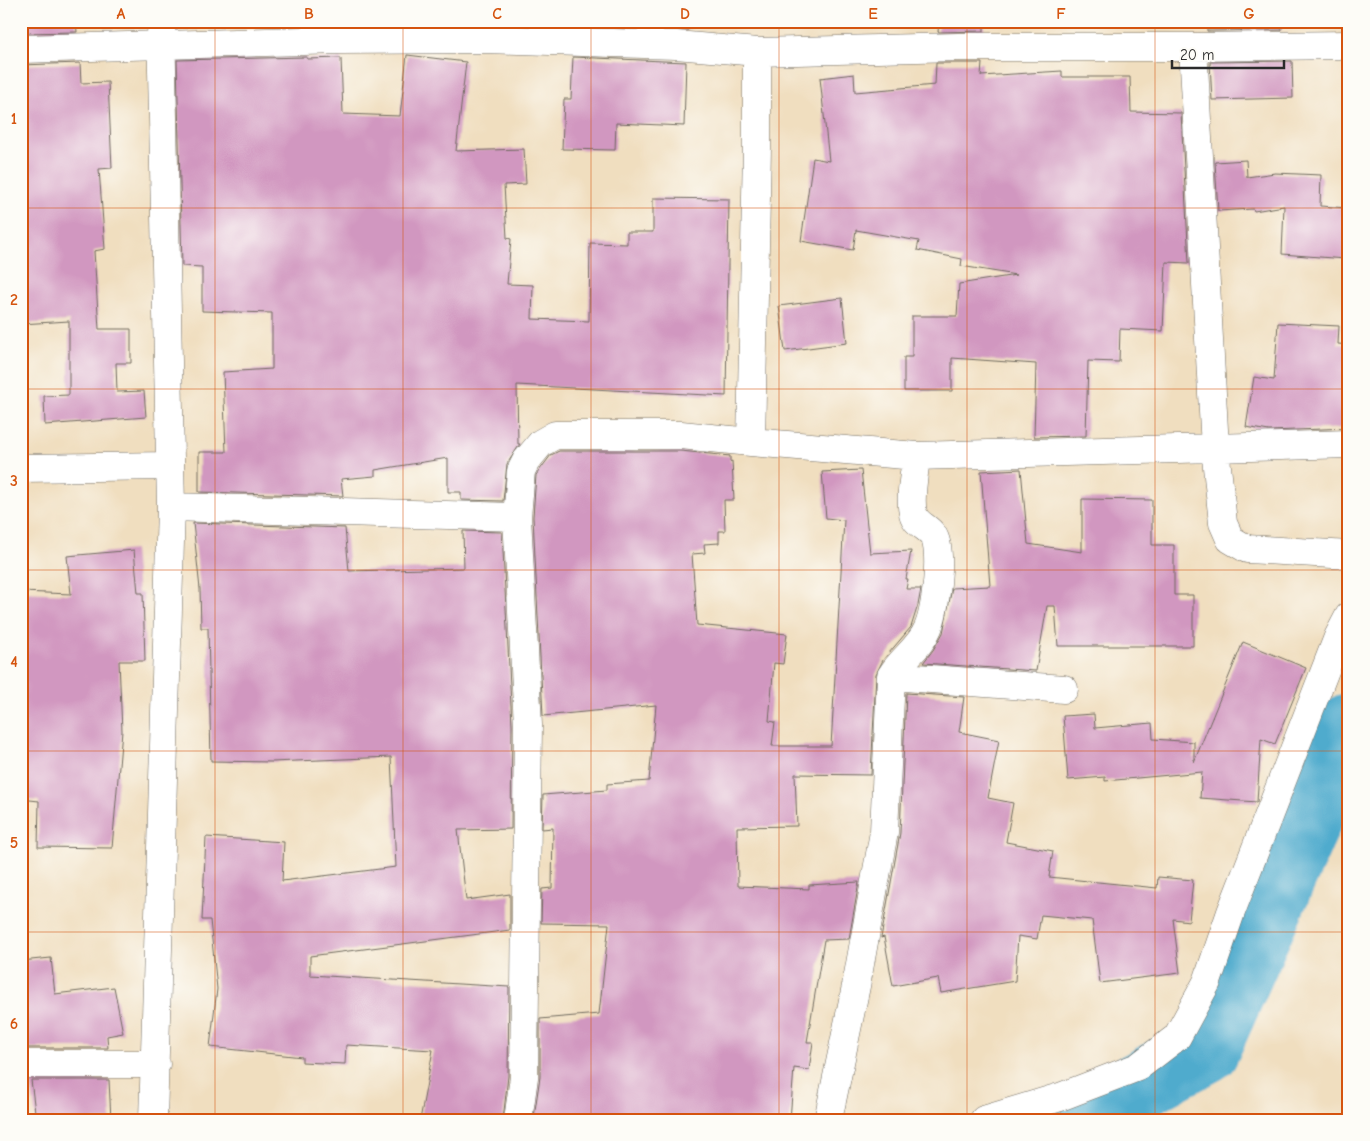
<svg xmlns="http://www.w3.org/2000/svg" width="1370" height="1141" font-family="'Comic Neue',sans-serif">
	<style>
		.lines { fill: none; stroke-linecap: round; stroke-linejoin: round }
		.river { stroke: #4fabcd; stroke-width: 68 }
		.building { fill: #d197c0 }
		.minor-casing { stroke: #706a5f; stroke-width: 29 }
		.minor { stroke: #fff; stroke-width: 28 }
		.grid { fill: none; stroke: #d5540f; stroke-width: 1; stroke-opacity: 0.55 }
		.neatline { fill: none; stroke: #d5540f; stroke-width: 2 }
		.grid-label { font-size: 16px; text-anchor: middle; font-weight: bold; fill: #d5540f }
	</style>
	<rect width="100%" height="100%" fill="#fdfcf7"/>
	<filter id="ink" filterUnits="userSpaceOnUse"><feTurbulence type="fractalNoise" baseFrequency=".02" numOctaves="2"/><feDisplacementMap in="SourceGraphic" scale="10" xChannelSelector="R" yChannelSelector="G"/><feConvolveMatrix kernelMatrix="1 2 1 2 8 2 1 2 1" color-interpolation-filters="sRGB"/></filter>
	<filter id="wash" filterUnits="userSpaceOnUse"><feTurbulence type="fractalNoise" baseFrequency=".0096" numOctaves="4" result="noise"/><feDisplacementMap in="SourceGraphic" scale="20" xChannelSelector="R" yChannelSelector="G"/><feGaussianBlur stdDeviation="1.12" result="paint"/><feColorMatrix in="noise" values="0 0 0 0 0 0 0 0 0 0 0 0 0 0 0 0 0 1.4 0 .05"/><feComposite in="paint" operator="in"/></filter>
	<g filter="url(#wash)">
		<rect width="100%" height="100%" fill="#f0debf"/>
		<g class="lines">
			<path class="river" d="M1075 1120 1206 1049 1349 727"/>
		</g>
		<g id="blocks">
			<path class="building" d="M21 21H76L77 32 21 33Z
				M576 21H688V30L575 26Z
				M939 21H984V31L938 32Z
				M1207 21H1281L1282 30 1207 31Z
				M407 55 466 62 456 151 524 149 526 184 504 185 507 238 511 239 507 284 533 285 532 319 589 321 590 243 627 244V232H653V198L729 199 726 396 517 385 518 444H520L507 464 503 501 461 500V492H448V458L375 470V476L341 479 343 496 199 492V452H226L223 372 272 369V313L202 311V267L182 266 177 60 307 57V59L341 58 343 114 400 116Z
				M573 57 686 62 684 126 616 123 615 150 562 149 564 99H571Z
				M1292 61 1293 98 1212 100 1210 62Z
				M80 63 81 83 108 82 112 168 99 169 105 249 94 251 99 329H131V363H116L117 392 144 391 146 417 45 425 44 396 69 395V321L21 324V207H24L21 65Z
				M936 63H982L981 76 1062 71V77H1130L1131 112 1181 113 1189 263 1166 262 1163 331 1120 329 1119 362 1088 361 1086 436 1034 437 1036 364 952 358V391H904V357H912V316H957L959 284 1016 275 961 266 962 259 917 250 919 241 856 230 853 250 801 241 813 158 829 161 820 78 854 74 855 92 935 85Z
				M1246 160 1247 177 1275 173 1321 175 1320 206 1348 208 1345 259 1282 254 1284 206 1254 211 1253 209 1218 211 1215 162Z
				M842 298 847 343 785 351 779 306Z
				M1278 323 1339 326 1338 344 1349 345V428L1269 431 1246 427 1254 377 1274 380Z
				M559 451H680L730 456V462L732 461 734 500H724L725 531H719V543L704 544 705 553 692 554 697 625 787 634 783 664 774 663 769 721 775 722 772 746H831L844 520 826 518 822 472 861 470 870 553 911 551 906 579H908L906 589H921L918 605 911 627 883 660 876 674 871 775 795 774 797 826 737 827 738 886 809 889V885L859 882 849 939 824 940 807 1042H813L809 1070 794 1068 790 1120H564L534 1117 540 1077V1019L599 1014 609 924 541 923 542 889 552 888 553 828 542 829 543 795 607 790V784L649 781 656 705 543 716 533 517 536 475 551 455Z
				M1021 469 1028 544 1082 552V499L1152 500V545H1174V595H1193V646H1058L1055 606H1047L1036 671 923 663 933 650 943 633 952 588 990 586 981 471Z
				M193 523 345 528 349 571 464 568 463 531 502 532 512 725 511 829 458 830 466 900 510 894V930L310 956V975L509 987 508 1076 503 1120H420L433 1050 346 1045 345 1064 302 1062V1057L210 1047 217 989 210 920H202L206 837 284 842 282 881 396 867 391 757 272 762 211 761 208 628H201L200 589Z
				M134 550 138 593H143L145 661H119L122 731 112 848 38 847 39 801 21 799V592L71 594 67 556Z
				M1243 642 1306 668 1275 744 1261 739 1257 802 1200 798 1202 772 1105 781V777L1068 780 1063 716 1094 714 1095 728 1152 723 1153 739 1194 742V762Z
				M906 693 964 697 959 732 999 740 988 798 1013 803 1006 842 1053 851 1049 877 1157 888 1158 877 1193 880 1189 921 1173 919 1180 973 1100 983 1092 920 1041 915 1037 939 1018 936 1015 981 941 993 938 978 893 986 884 937 881 938 900 833Z
				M51 958 55 994 114 987 123 1033 107 1036 108 1048H27L21 1005V961Z
				M31 1080H109L111 1120H36Z"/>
		</g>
	</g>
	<g filter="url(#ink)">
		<use href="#blocks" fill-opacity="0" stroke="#706a5f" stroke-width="1"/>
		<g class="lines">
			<g class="minor-casing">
				<path id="minor" d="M1193 47 1215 448 1349 444
					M21 49 341 40 483 39 676 45 757 52 958 47H1193L1349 45
					M751 442 916 456 1215 448 1223 523 1230 539 1247 549 1349 555
					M21 468 170 466
					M171 507 517 517
					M891 676 1064 689
					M21 1064H156
					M153 1120 171 507 161 21
					M518 1120 524 1077 528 725 517 517 521 471 526 461 541 443 555 435H681L751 442 757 148V52
					M828 1120 856 986 884 832 891 676C901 659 920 648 928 628 935 611 944 550 933 535 927 526 916 525 913 513 909 496 915 473 916 456
					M984 1120 1060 1097 1138 1067 1177 1037 1207 982 1231 912 1338 637 1349 616"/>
			</g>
			<use href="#minor" class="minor"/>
		</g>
	</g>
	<path class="grid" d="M215 21V1120M403 21V1120M591 21V1120M779 21V1120M967 21V1120M1155 21V1120M21 208H1349M21 389H1349M21 570H1349M21 751H1349M21 932H1349"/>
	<rect width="1370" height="1141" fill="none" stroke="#fdfcf7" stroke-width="55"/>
	<path d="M1172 60v8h112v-8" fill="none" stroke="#2b2b2b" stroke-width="2.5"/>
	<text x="1180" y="60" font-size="15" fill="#2b2b2b" stroke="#fdfcf7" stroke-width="4" paint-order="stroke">20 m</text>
	<rect x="28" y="28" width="1314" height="1086" class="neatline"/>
	<g class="grid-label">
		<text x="121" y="19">A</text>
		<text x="309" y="19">B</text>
		<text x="497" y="19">C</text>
		<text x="685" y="19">D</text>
		<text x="873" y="19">E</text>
		<text x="1061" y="19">F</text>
		<text x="1249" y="19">G</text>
		<text x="14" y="124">1</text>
		<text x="14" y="305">2</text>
		<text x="14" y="486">3</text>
		<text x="14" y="667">4</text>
		<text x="14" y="848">5</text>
		<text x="14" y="1029">6</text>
	</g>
</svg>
